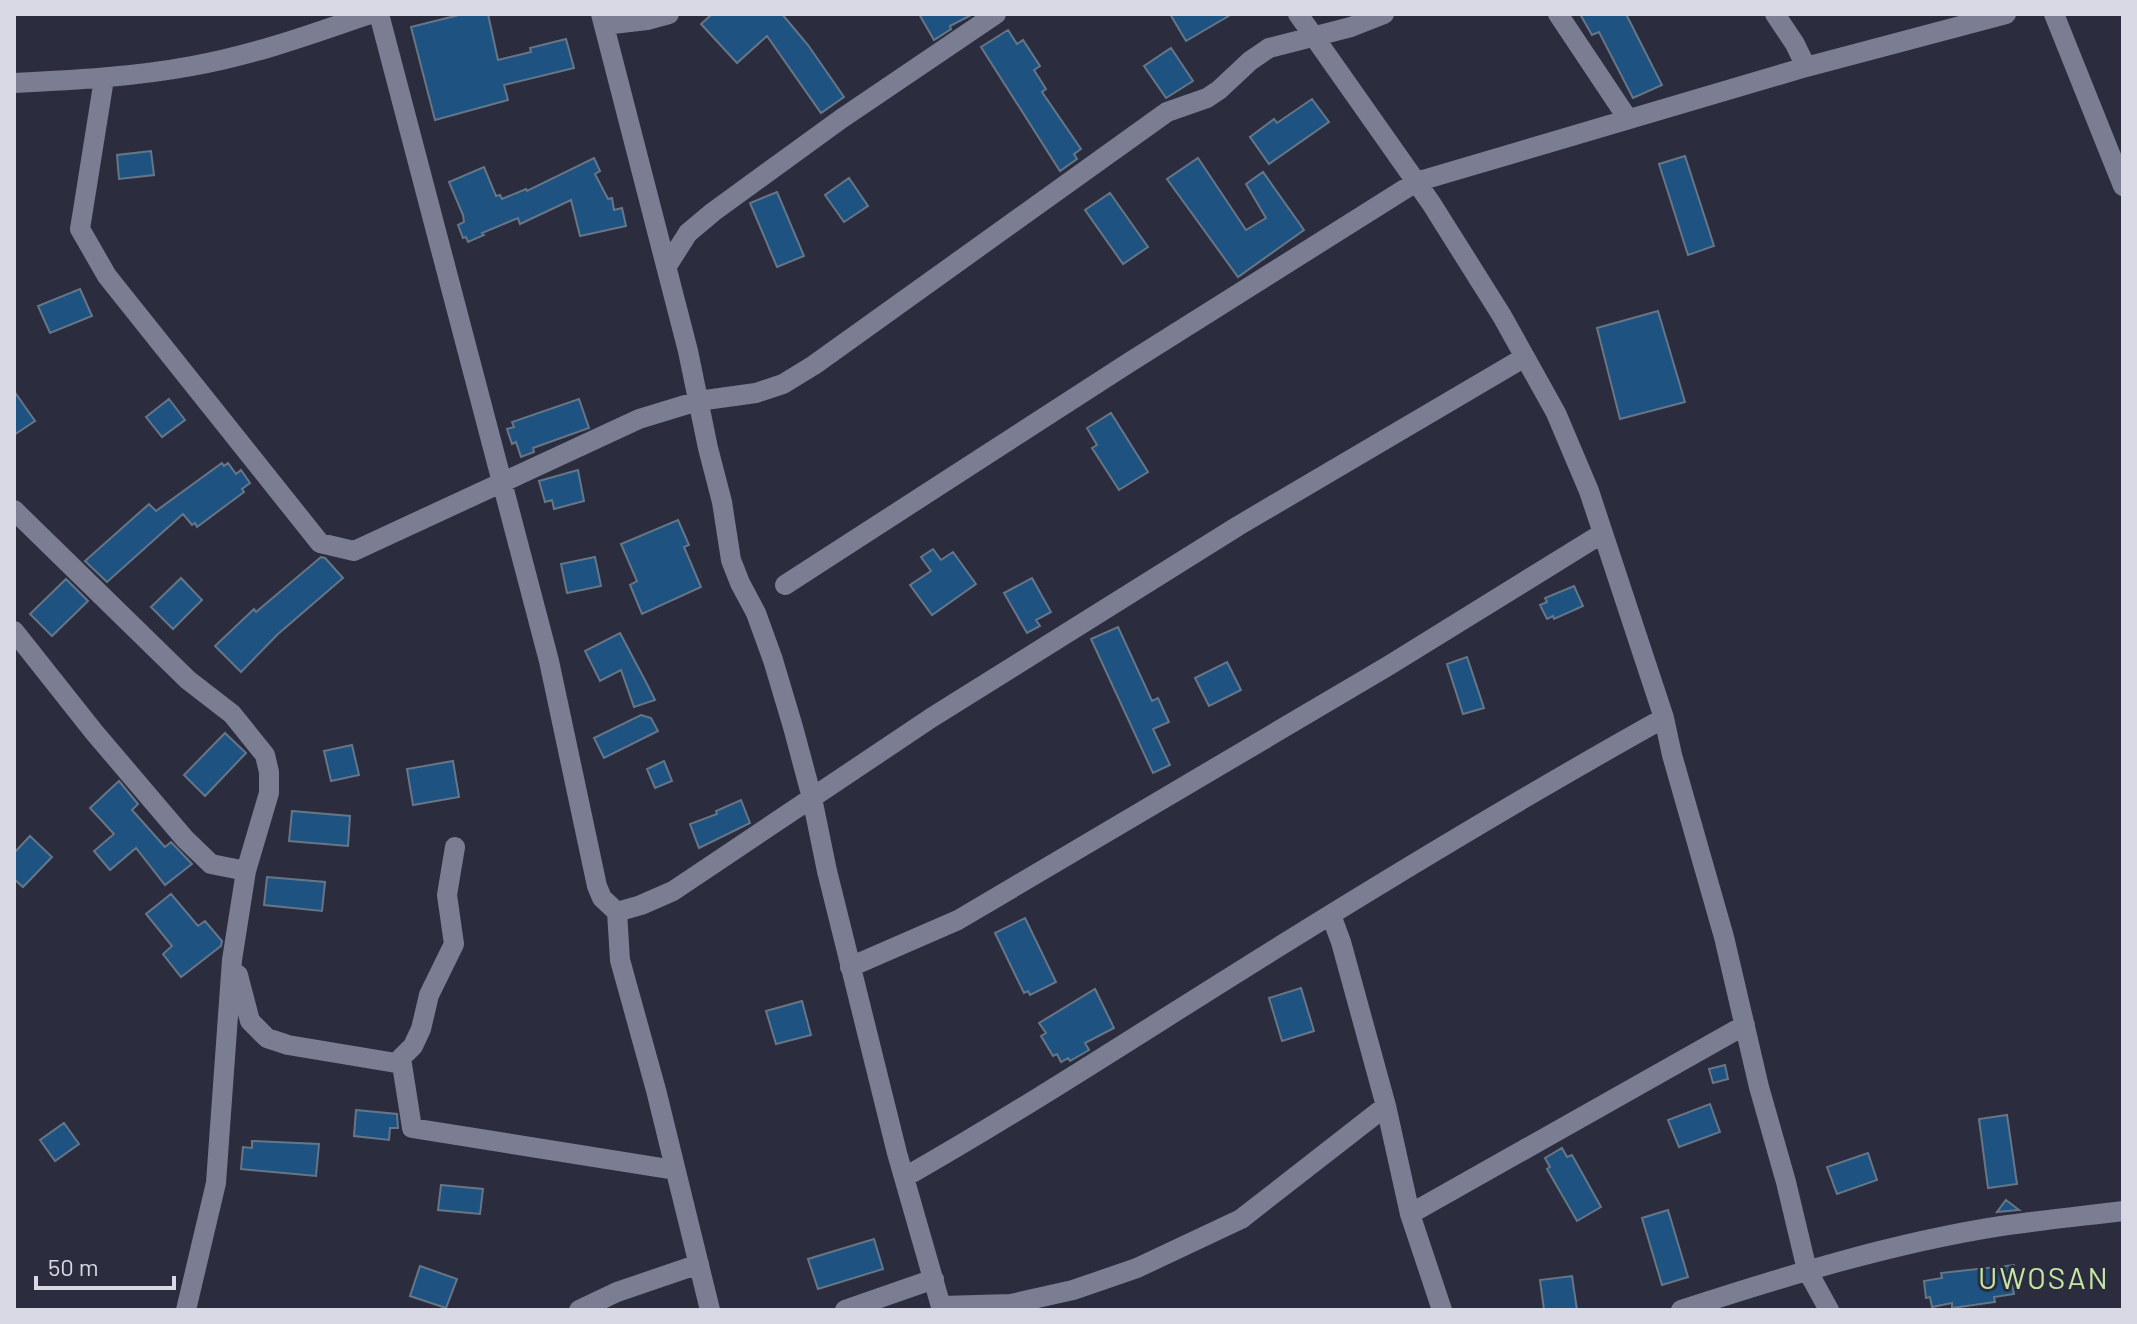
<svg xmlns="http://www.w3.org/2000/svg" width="2137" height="1324" font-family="Barlow,sans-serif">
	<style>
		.building { fill: #1e5281; stroke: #667687; stroke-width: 2 }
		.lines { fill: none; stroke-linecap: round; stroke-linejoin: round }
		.minor { stroke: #7b7e93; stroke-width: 20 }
		.labels { text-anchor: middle; stroke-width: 6; stroke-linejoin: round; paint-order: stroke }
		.quarter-label { font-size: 30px; letter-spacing: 2px; fill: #c4e8a2; stroke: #2b2d3e }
	</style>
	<rect width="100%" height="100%" fill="#2b2d3e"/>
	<path class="building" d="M463 14H488L498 60 531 52 530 48 566 39 574 68 504 85 508 100 435 120 411 27Z
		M712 14H782L808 45 844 97 821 113 767 36 737 63 701 24Z
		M919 14H973L950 26 951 29 934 40Z
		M1170 14H1232L1186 41Z
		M1580 14H1626L1662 85 1633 98 1599 32 1592 35Z
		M1008 30 1017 44 1023 40 1040 66 1034 70 1046 89 1042 92 1081 149 1074 154 1077 159 1060 171 981 47Z
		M1171 48 1193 81 1166 98 1144 66Z
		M1312 99 1329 122 1269 164 1250 137 1274 119 1277 123Z
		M151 151 154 175 119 179 117 155Z
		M1685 156 1714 246 1688 255 1659 164Z
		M594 158 600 171 595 174 608 199 612 198 614 210 622 208 626 226 580 236 571 200 520 224 518 218 482 233 484 235 468 242 466 237 463 238 458 225 464 222 463 215 449 182 484 167 496 196 500 195 502 199 526 189 527 191Z
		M1198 158 1246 230 1266 218 1246 184 1263 172 1304 230 1238 277 1167 179Z
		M849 178 868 206 844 222 825 195Z
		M777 192 804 256 777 267 750 203Z
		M1110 193 1148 247 1123 264 1085 210Z
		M80 289 92 316 50 333 38 306Z
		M1658 311 1685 402 1620 419 1597 328Z
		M14 391 35 421 14 435Z
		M169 399 185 420 162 437 146 417Z
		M579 399 589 428 533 448 534 452 521 457 516 442 512 444 507 429 514 427 512 422Z
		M1111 413 1148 472 1119 490 1092 448 1097 445 1087 428Z
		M222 463 224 466 228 463 236 474 241 470 250 483 242 489 244 492 197 527 195 523 192 525 183 514 107 582 85 561 149 504 156 511Z
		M578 470 584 501 554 509 552 500 545 502 539 481Z
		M678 520 689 545 684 547 701 587 642 614 630 585 637 581 621 544Z
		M933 549 941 560 953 552 976 584 932 615 910 585 931 571 921 557Z
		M321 557 325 558 343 578 278 634 241 672 215 646 254 609 256 612Z
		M595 557 601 586 567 593 561 564Z
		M181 578 202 600 173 629 151 607Z
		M1032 578 1051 612 1036 620 1040 626 1027 633 1004 593Z
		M66 579 88 601 52 636 30 614Z
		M1574 586 1583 606 1554 619 1553 616 1547 619 1540 605 1547 602 1545 598Z
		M1118 627 1152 701 1158 698 1169 722 1153 729 1170 765 1153 773 1091 639Z
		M620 633 647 684 655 700 634 707 621 670 600 681 585 651Z
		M1467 657 1484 708 1463 714 1447 664Z
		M1227 662 1241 690 1209 706 1195 678Z
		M641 715 651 718 658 731 604 758 594 738Z
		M225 733 246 753 205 796 184 775Z
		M352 745 359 775 331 781 324 751Z
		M453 761 459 797 413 805 407 769Z
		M664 761 672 781 655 788 647 769Z
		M119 781 138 804 132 810 165 847 171 842 192 864 165 885 136 848 110 870 94 851 114 834 90 808Z
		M741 800 750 823 699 848 690 824 717 814 716 811Z
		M292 811 350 816 348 846 289 841Z
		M30 836 52 857 23 887 14 879V853Z
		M267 877 325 882 322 911 264 905Z
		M171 894 198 926 205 921 222 941 221 946 181 977 163 954 172 946 146 914Z
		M1025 918 1056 982 1030 995 1028 991 1024 993 995 933Z
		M1301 988 1314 1031 1282 1041 1269 998Z
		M1095 989 1114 1028 1085 1043 1089 1050 1070 1061 1068 1058 1061 1062 1057 1054 1053 1056 1041 1036 1046 1033 1039 1023Z
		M802 1001 811 1035 776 1044 766 1011Z
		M1725 1065 1728 1079 1713 1083 1709 1069Z
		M1710 1104 1720 1132 1679 1147 1668 1120Z
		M356 1110 397 1114 398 1128H390L389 1140 354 1136Z
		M2007 1115 2017 1184 1988 1188 1979 1119Z
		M64 1123 79 1144 55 1161 40 1140Z
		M252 1141 319 1144 316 1176 241 1169 243 1147 252 1148Z
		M1562 1148 1567 1157 1572 1155 1601 1207 1577 1221 1547 1169 1550 1167 1545 1158Z
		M1868 1153 1877 1180 1837 1194 1827 1167Z
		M441 1185 483 1189 480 1214 438 1210Z
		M2006 1200 2019 1210H2018L1997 1212Z
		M1668 1210 1688 1277 1662 1285 1642 1218Z
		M874 1239 883 1269 818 1289 808 1259Z
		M2014 1265 2016 1281 2012 1282 2014 1294 1994 1297 1995 1302 1952 1308V1303L1932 1307 1930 1297 1926 1298 1924 1281 1942 1278 1941 1273Z
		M420 1266 457 1279 446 1308 410 1296Z
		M1572 1276 1577 1310H1544L1540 1280Z"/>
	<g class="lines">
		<path class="minor" d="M379 14 549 661 597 886 602 898 617 912
			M601 14 688 351 708 448 722 502 731 560 740 583 756 613 773 660 793 727 812 798 827 871 897 1153 942 1310
			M1298 14 1431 203 1502 316 1556 413 1589 491 1664 718 1672 755 1724 937 1759 1087 1786 1182 1807 1270 1829 1310
			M1558 14 1628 119
			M2054 14 2123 186
			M604 25 647 20 669 14
			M1806 67 2006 14
			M104 79 80 229 107 276 320 543 354 551 639 419 698 401 756 393 783 384 814 365 1167 112 1207 98 1219 90 1250 61 1269 48 1351 27 1384 14
			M14 83C74 80 133 77 192 66 254 55 312 34 370 14
			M667 266 688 233 713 212 841 119 996 14
			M14 510 188 680 232 714 265 755 269 772V793L246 871 232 960 216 1183 186 1310
			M785 585 1130 362 1416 182 1806 67 1795 44 1775 14
			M14 631 94 732 185 839 211 864 246 871
			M1331 915 1341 942 1386 1106 1410 1214 1442 1310
			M850 967 958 920 1388 666 1603 533
			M238 975 250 1021 267 1038 288 1045 396 1063 413 1046 421 1029 429 995 454 944 447 895 455 847
			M401 1058 412 1128 675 1170
			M905 1177C1035 1103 1160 1020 1288 941 1412 864 1537 789 1664 718
			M1410 1214 1745 1025
			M941 1306 1011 1304 1073 1290 1137 1268 1241 1219 1386 1106
			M579 1310 617 1292 699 1264
			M710 1310 656 1090 620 960 617 912 641 905 673 891 931 718 1238 526 1525 357
			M845 1310 934 1279
			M1681 1310C1786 1276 1892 1243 2001 1226 2042 1220 2082 1216 2123 1211"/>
	</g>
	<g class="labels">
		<g class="quarter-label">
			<text x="2044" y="1289">UWOSAN</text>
		</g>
	</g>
	<rect width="2137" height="1324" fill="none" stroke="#d8d9e5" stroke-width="32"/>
	<path d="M36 1276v12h138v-12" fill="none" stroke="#d8d9e5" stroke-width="4"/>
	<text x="48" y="1276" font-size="24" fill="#d8d9e5" stroke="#2b2d3e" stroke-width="6" paint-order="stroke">50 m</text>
</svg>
